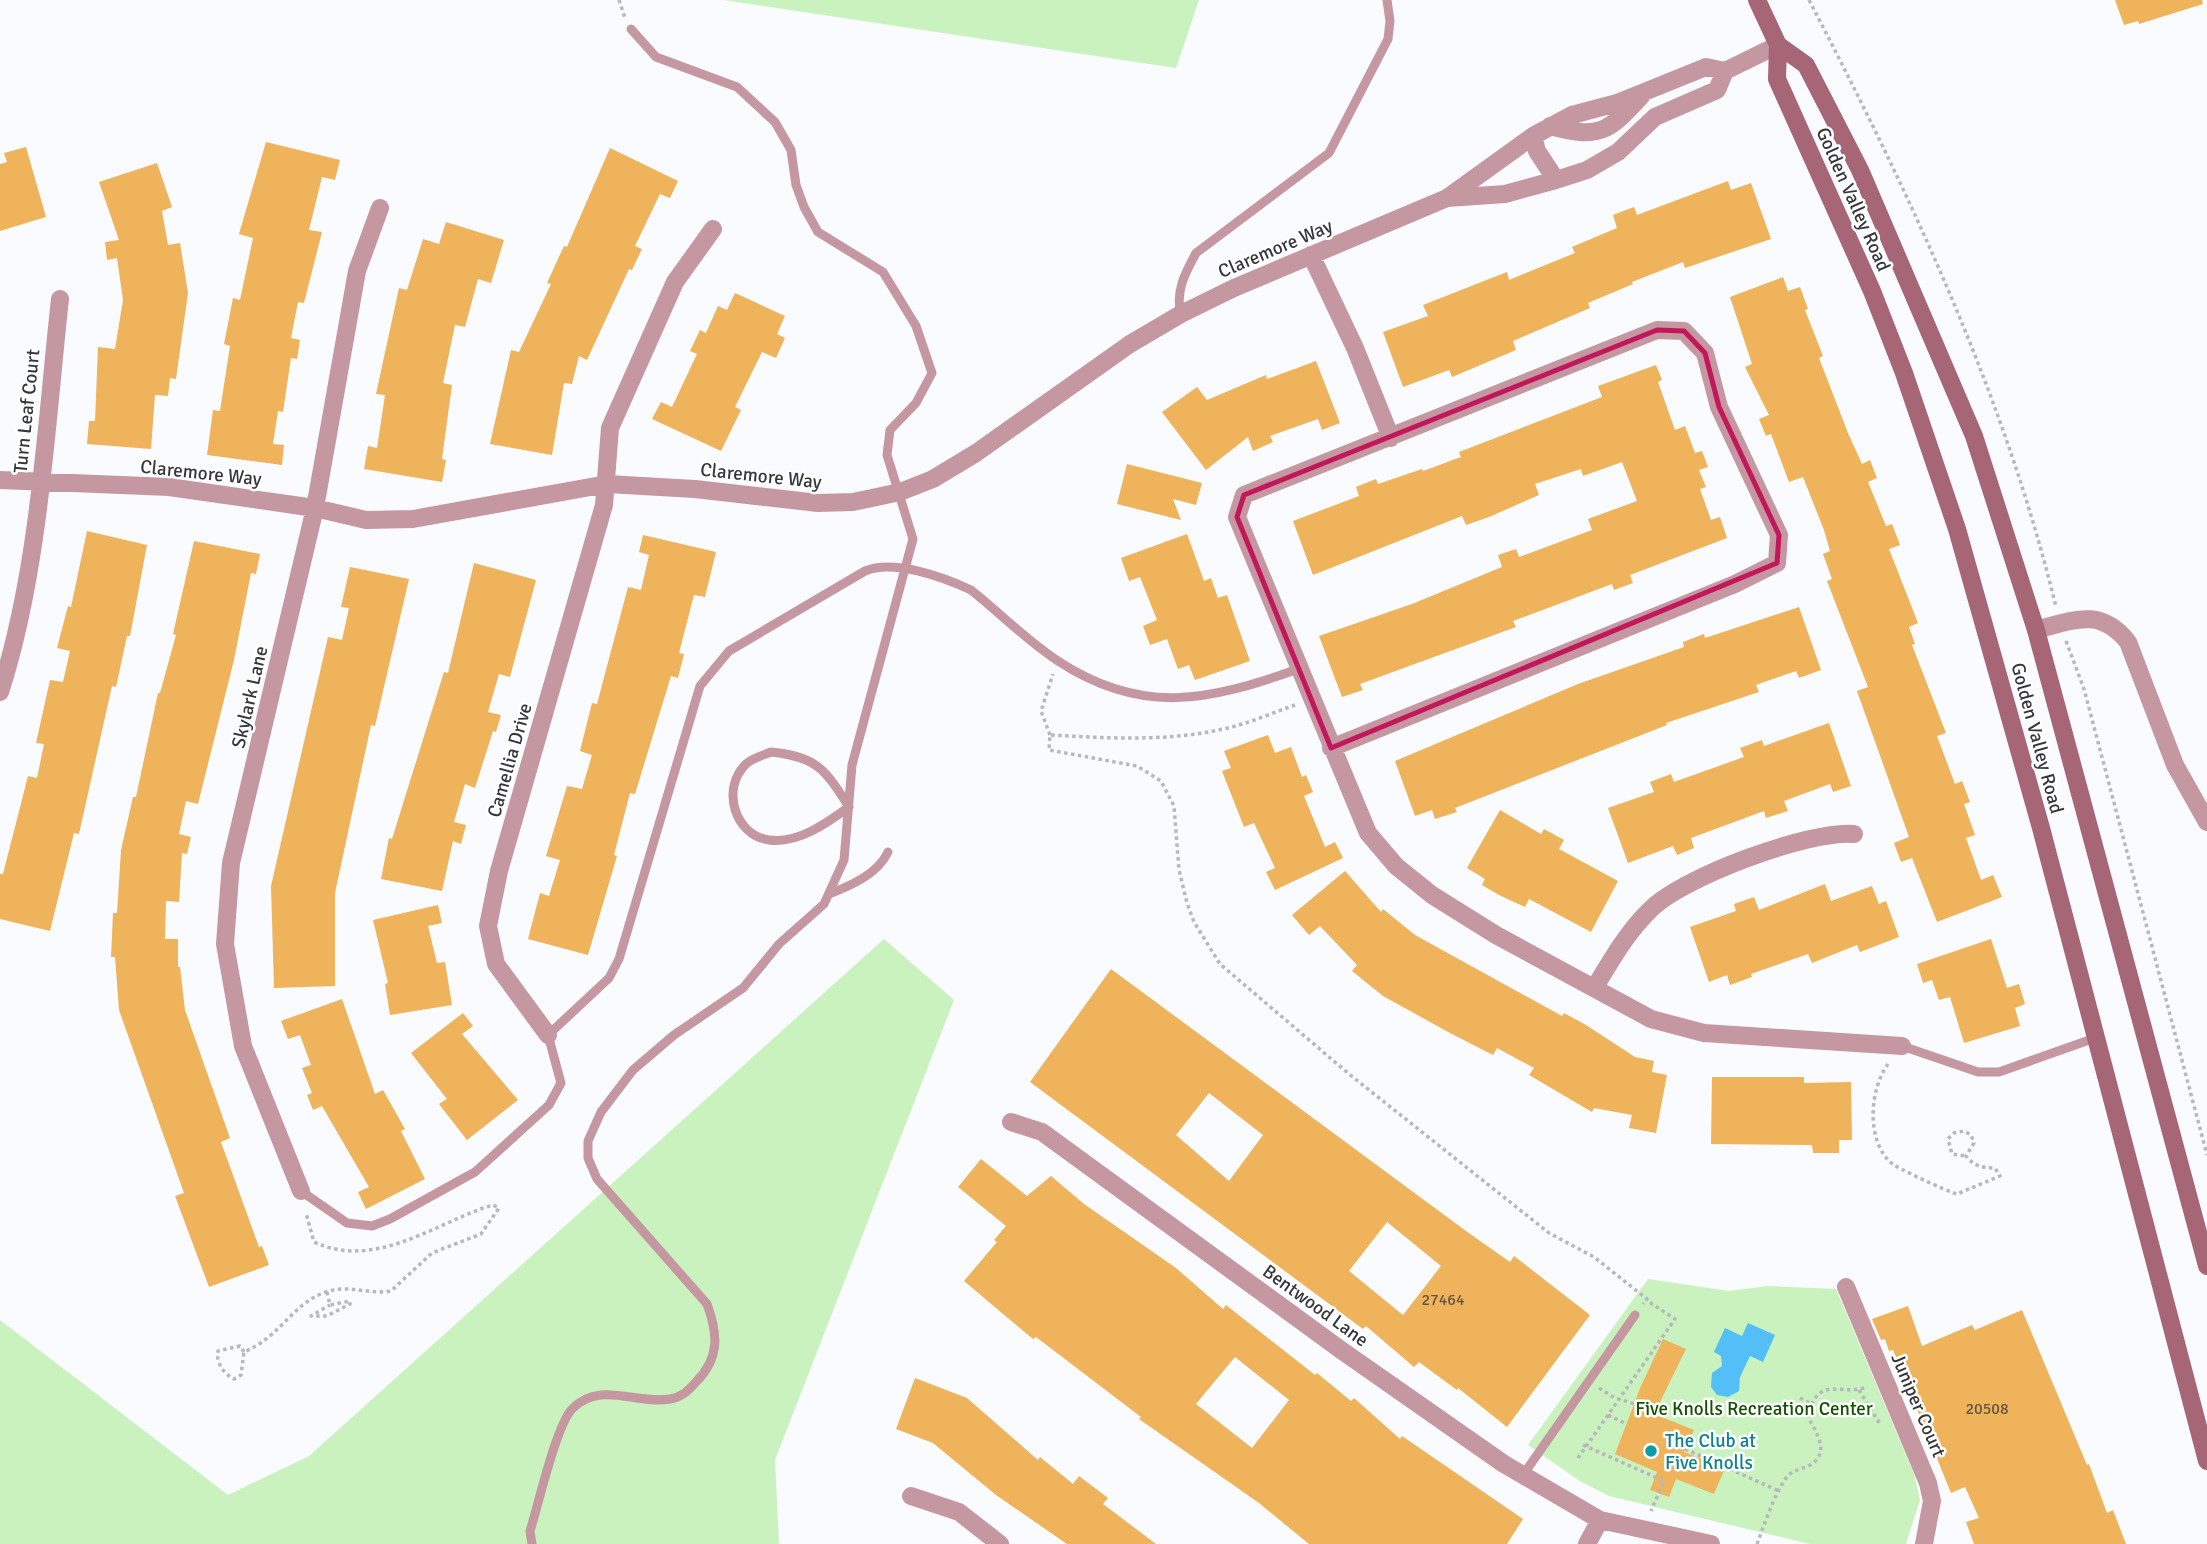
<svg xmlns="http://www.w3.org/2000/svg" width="2207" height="1544" font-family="Signika,sans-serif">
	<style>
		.green { fill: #c9f2bf }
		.water { fill: #54bff6 }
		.building { fill: #eeb35b; fill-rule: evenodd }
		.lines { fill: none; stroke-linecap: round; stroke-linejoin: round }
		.path { stroke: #b7b8bc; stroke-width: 3.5; stroke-dasharray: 3.5 3.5; stroke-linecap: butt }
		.service { stroke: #c597a1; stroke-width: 9 }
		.minor { stroke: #c597a1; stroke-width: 18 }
		.secondary { stroke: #a76676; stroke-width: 18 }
		.marked { fill: none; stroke: #c2185b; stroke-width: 5; stroke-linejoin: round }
		.culture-dot { fill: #0f9aa8; stroke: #fff; stroke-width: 2.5 }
		.labels { text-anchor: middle; stroke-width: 5; stroke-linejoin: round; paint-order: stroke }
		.number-label { font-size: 16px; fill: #635642 }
		.street-label { font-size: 19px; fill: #35373a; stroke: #fff }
		.park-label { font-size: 19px; fill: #145100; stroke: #fff }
		.culture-label { font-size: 19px; fill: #0d838f; stroke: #fff; text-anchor: start }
	</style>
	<rect width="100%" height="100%" fill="#fafbff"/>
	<path class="green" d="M724 0H1199L1176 68Z
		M884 939 954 1000 775 1460 779 1544H0V1320L228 1495 309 1456Z
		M1648 1279 1729 1291 1767 1286 1836 1289 1914 1474 1920 1500 1906 1544H1810L1609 1496 1580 1481 1528 1445Z"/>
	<path class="water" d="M1748 1323 1775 1335 1763 1362 1750 1356 1740 1377 1739 1391 1728 1397 1717 1395 1711 1387 1712 1373 1722 1366 1721 1356 1714 1352 1725 1328 1742 1336Z"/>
	<path class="building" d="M2115 0H2202L2203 4 2139 24 2138 21 2124 25Z
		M266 142 340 160 335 180 322 177 309 230 322 232 304 303 298 302 291 338 300 340 297 359 291 358 283 412 278 411 273 444 284 445 282 465 207 455 213 410 220 411 230 346 224 344 233 298 240 300 253 238 239 234Z
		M26 147 46 217 0 231V164L7 162 4 153Z
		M610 148 678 181 670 198 660 194 635 246 642 249 632 270 629 269 587 360 579 356 572 384 564 383 552 455 490 444 511 350 519 352 551 284 547 283 564 246 567 247Z
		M157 163 172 207 162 211 168 245 180 243 188 293 176 379 170 378 168 396 155 395 151 449 87 444 89 421H95L98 347 115 349 123 300 117 258 107 260 105 242 119 240 99 182Z
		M1728 181 1731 190 1751 183 1771 239 1685 268 1683 262 1632 282 1633 284 1588 303 1590 308 1513 341 1516 350 1452 377 1449 370 1403 387 1383 332 1428 316 1423 305 1507 272 1509 280 1575 253 1572 247 1617 228 1613 215 1634 207 1637 215Z
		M446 222 504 240 491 283 478 279 465 327 455 325 443 383 452 385 442 459 446 460 442 482 364 469 368 446 377 448 385 395 376 394 399 288 407 290 423 239 439 244Z
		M1783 277 1788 291 1800 287 1808 309 1805 310 1823 356 1819 358 1848 433 1862 464 1870 460 1877 478 1868 482 1886 526 1892 524 1900 545 1889 549 1918 623 1909 627 1915 644 1912 645 1946 733 1937 736 1955 784 1962 781 1970 802 1964 804 1975 835 1966 838 1981 880 1993 875 2002 897 1937 922 1912 858 1901 862 1894 843 1909 837 1857 691 1868 687 1827 581 1832 579 1823 554 1830 551 1824 530 1803 477 1789 482 1771 434 1766 436 1759 419 1769 415 1745 367 1752 364 1730 297Z
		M735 293 785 316 777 334 785 338 776 358 762 352 735 407 741 410 721 451 652 419 661 402 672 407 697 354 690 351 700 330 706 333 718 306 727 310Z
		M1316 361 1340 423 1322 430 1318 419 1270 436 1273 442 1253 451 1248 437 1206 470 1162 412 1197 387 1207 400 1266 375 1267 379Z
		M1656 365 1662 380 1658 382 1675 430 1685 426 1695 453 1702 451 1708 467 1699 470 1706 487 1700 489 1711 520 1720 517 1727 538 1630 575 1633 583 1614 590 1612 584 1513 621 1516 627 1360 684 1363 690 1342 697 1319 636 1412 604 1502 567 1498 555 1516 549 1519 557 1592 530 1588 519 1637 501 1622 462 1583 476 1581 469 1535 484 1539 495 1489 517 1466 525 1462 516 1313 575 1293 521 1359 496 1356 487 1376 479 1378 484 1422 469 1423 471 1461 457 1459 452 1602 397 1598 386Z
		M1127 464 1202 483 1196 505 1173 499 1181 520 1117 504Z
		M87 531 147 545 130 636H127L116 687 112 686 79 834 74 833 50 931 0 919V874H3L28 776 37 778 44 744 36 743 50 680 63 682 70 651 57 648 68 606 71 607Z
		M1187 534 1204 581 1211 578 1218 598 1227 595 1250 661 1195 680 1189 665 1178 669 1167 639 1150 645 1143 626 1157 620 1140 577 1129 581 1121 558Z
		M643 535 716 552 705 597 694 595 679 653 684 654 678 678 671 676 635 794 630 793 614 855 617 856 588 955 528 939 540 893 549 896 560 860 546 856 567 786 582 789 592 755 580 751 592 703 597 704 628 587 641 590 649 555 639 552Z
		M194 541 260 554 256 574 251 573 234 660 198 804 186 801 179 834 191 837 187 854 182 853 179 902 166 901 165 939H178V967H180L185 1010 230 1138 221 1142 259 1247 262 1246 269 1265 209 1287 175 1196 184 1193 119 1010 115 957H111L113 913H117L121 850 133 797H136L158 693H160L176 635 173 634Z
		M474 563 536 580 510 677 499 674 488 712 501 715 496 732 493 731 475 788 465 784 454 822 466 825 461 844 453 841 442 891 381 879 389 838 392 839 444 672 448 673Z
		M350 567 409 579 375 726 371 725 335 893V986L274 988 271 886 328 637 342 640 349 608 341 607Z
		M1799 607 1821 670 1799 678 1796 671 1756 685 1759 692 1666 723 1667 725 1455 808 1457 812 1435 819 1432 810 1415 816 1395 761 1578 684 1684 647 1683 642 1704 634 1705 638Z
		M1829 723 1851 786 1833 792 1830 784 1784 801 1788 811 1766 818 1764 811 1691 838 1694 848 1677 855 1673 846 1628 863 1608 808 1654 792 1650 782 1671 774 1674 782 1744 757 1740 748 1762 740 1764 746Z
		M1268 735 1275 753 1291 747 1302 777 1306 775 1313 792 1304 796 1325 847 1335 842 1343 858 1275 890 1266 872 1275 868 1254 823 1244 827 1222 771 1231 768 1224 751Z
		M1500 810 1541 834 1544 829 1564 840 1559 849 1618 881 1591 932 1529 899 1525 907 1499 895 1482 885 1485 879 1467 868Z
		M1345 871 1381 912 1383 909 1415 935 1562 1016 1564 1013 1586 1025 1635 1057 1654 1061 1652 1072 1667 1075 1656 1133 1629 1128 1632 1115 1594 1108 1592 1112 1529 1075 1534 1068 1497 1048 1493 1055 1450 1033 1383 996 1352 971 1357 965 1320 926 1309 935 1292 915Z
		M1825 884 1831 901 1872 886 1879 904 1886 901 1899 937 1860 952 1857 945 1812 963 1808 954 1751 974 1752 977 1730 985 1727 975 1709 982 1690 927 1736 911 1734 904 1754 897 1759 910Z
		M438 905 442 923 428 926 437 963 445 962 452 1005 390 1015 385 984 388 983 373 920Z
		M1991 939 2007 988 2019 984 2025 1004 2015 1008 2020 1026 1964 1043 1950 997 1939 1000 1932 980 1923 983 1917 964Z
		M1111 969 1466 1231 1510 1262 1514 1256 1590 1315 1507 1427 1458 1388 1457 1390 1419 1362 1414 1367 1366 1326 1363 1329 1030 1082ZM1209 1093 1263 1135 1229 1181 1176 1135ZM1387 1222 1441 1266 1403 1315 1349 1271Z
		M342 999 375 1094 383 1090 405 1129 401 1131 425 1179 366 1209 358 1192 369 1187 322 1106 313 1110 307 1095 312 1093 302 1068 311 1065 300 1035 288 1039 281 1021Z
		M463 1013 473 1026 462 1034 518 1100 467 1140 439 1104 447 1099 411 1053Z
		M1712 1077H1804V1083L1851 1082 1852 1140H1839V1153H1813L1812 1145 1711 1144Z
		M981 1159 1027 1196 1051 1176 1084 1204 1176 1268 1223 1309 1226 1305 1315 1375 1317 1373 1351 1401 1354 1398 1400 1439 1402 1436 1523 1519 1507 1544H1309L1259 1503 1139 1419 1141 1417 1036 1337 1033 1339 964 1281 997 1242 994 1240 1006 1226 958 1187ZM1235 1357 1289 1400 1252 1448 1196 1404Z
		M1908 1306 1922 1346 1972 1325 1975 1330 2022 1310 2087 1465 2089 1464 2107 1513 2113 1510 2126 1544H1974L1966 1522 1979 1518 1965 1487 1951 1493 1893 1350 1889 1351 1885 1339 1881 1340 1872 1319Z
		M1663 1339 1686 1349 1654 1414 1694 1430 1684 1452 1725 1468 1714 1494 1676 1479 1669 1497 1650 1490 1657 1472 1615 1454 1641 1386Z
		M915 1378 967 1398 1038 1460 1040 1457 1073 1484 1079 1476 1108 1498 1103 1504 1156 1544H1067L996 1495 933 1443 896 1429Z"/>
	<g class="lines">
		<path class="path" d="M619 0 625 18
			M1809 0C1909 192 2005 396 2056 607
			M2066 641 2084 689 2207 1155
			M1295 705C1272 713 1248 724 1223 729 1166 742 1108 738 1050 735L1049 750 1137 766 1161 781 1174 806 1179 870 1187 903 1194 922 1220 964 1349 1074 1549 1233 1594 1257 1647 1299 1643 1304
			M1050 735 1041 711 1053 674
			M1888 1064C1870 1089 1866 1137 1889 1161 1895 1168 1947 1191 1957 1194L2000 1176 1995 1168C1982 1168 1974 1166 1966 1156L1974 1143 1971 1135 1964 1131 1954 1133 1948 1139 1952 1154 1966 1156
			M327 1292 330 1305 350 1301V1304L327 1316H311L330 1305
			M244 1352 240 1346 218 1351C216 1363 223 1373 234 1379L241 1375 244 1352C282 1336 291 1304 326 1292 349 1284 369 1295 391 1291L432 1253 481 1234 499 1208 493 1205 483 1208C429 1228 372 1269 314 1242L306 1213
			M1599 1388 1615 1398 1635 1404
			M1859 1390 1880 1424
			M1800 1398 1811 1404
			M1608 1415 1627 1424
			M1583 1445 1664 1481 1651 1511
			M1685 1449 1779 1491
			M1578 1458 1675 1319 1646 1300
			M1757 1544C1765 1523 1773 1497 1786 1478 1793 1469 1801 1470 1810 1465 1831 1453 1816 1432 1808 1417 1818 1373 1839 1397 1867 1387"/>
		<path class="service" d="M1181 314C1175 292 1185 273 1196 253L1329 153 1388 39 1390 21 1387 0
			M771 752C817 757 825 769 849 807 827 823 798 844 769 840 734 835 721 788 746 764 752 758 764 755 771 752Z
			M829 894C850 886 878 874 888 852
			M1902 1046 1978 1072H1999L2095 1038
			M301 1191 347 1223 372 1226 390 1219 475 1172 549 1105 561 1083 548 1035 609 978 619 959 700 686 729 651 865 571C894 559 943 577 971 590 1000 613 1027 641 1058 661 1142 716 1209 701 1298 669
			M1523 1475 1635 1315
			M532 1544 530 1531C538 1506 556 1426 572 1409 600 1380 636 1405 670 1399 682 1397 688 1391 696 1382 720 1358 718 1334 707 1304L597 1179 588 1158V1141L601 1112 633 1070 674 1035 743 988 779 944 824 904 844 860 852 765 913 539 887 455 890 430 916 403 932 373 916 326 883 272 818 232 804 207 796 185 791 150 775 122 737 87 656 57 631 29"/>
		<path class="minor" d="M1725 71 1717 90 1655 117 1618 152 1587 170 1556 180 1537 151 1533 136 1572 115 1617 103 1706 67 1725 71 1778 45
			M1550 126C1599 139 1608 133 1642 95
			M1533 136 1447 198 1505 194 1556 180
			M1311 255 1355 348 1391 438
			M0 480 169 487 315 508 366 520 413 519 607 484 695 489 818 503 853 502 900 492 933 479 976 453 1130 344 1181 314 1234 288 1447 198
			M2036 630C2074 620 2100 607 2128 642L2175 765 2207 822
			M0 692C39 572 46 426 60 299
			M1331 748 1735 584 1777 563 1779 535 1719 407 1705 353 1684 331 1657 330 1244 495 1237 517 1368 833 1396 866 1432 895 1496 935 1651 1019 1704 1033 1902 1046
			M1595 987C1612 959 1627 932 1651 909 1683 877 1809 830 1854 834
			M548 1035 496 964 488 926 499 871 604 505 610 428 675 282 713 229
			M1011 1122 1042 1132 1341 1350 1504 1464 1600 1520 1711 1544
			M301 1191 243 1046 225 944 231 863 315 508 357 271 380 208
			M1846 1287 1928 1483 1932 1501 1924 1544
			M911 1496 959 1512 1000 1544
			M1587 1544 1600 1520"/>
		<path class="secondary" d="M1757 0 1778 45 1777 79 1872 291 1904 373 1957 529 2041 828 2207 1461
			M1778 45 1806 65 1860 170 1974 436 2036 630 2207 1266"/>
	</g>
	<path class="marked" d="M1657 330 1684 331 1705 353 1719 407 1779 535 1777 563 1331 748 1237 517 1244 495Z"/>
	<circle class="culture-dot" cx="1651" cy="1451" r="7"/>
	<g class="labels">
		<g class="number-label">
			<text x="1443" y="1305">27464</text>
			<text x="1987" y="1414">20508</text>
		</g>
		<g class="street-label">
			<text transform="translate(1854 199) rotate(66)" y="7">Golden Valley Road</text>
			<text transform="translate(1275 248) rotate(-23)" y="7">Claremore Way</text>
			<text transform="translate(26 411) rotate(-84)" y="7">Turn Leaf Court</text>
			<text transform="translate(201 472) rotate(6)" y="7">Claremore Way</text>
			<text transform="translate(761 475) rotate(6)" y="7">Claremore Way</text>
			<text transform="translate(249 697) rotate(-77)" y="7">Skylark Lane</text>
			<text transform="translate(2038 738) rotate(75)" y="7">Golden Valley Road</text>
			<text transform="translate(509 760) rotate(-74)" y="7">Camellia Drive</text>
			<text transform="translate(1316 1305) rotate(36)" y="7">Bentwood Lane</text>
			<text transform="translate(1919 1405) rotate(67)" y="7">Juniper Court</text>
		</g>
		<g class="park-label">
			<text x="1754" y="1415">Five Knolls Recreation Center</text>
		</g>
		<g class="culture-label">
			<text x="1665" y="1447">The Club at<tspan x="1665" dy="22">Five Knolls</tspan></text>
		</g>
	</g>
</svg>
